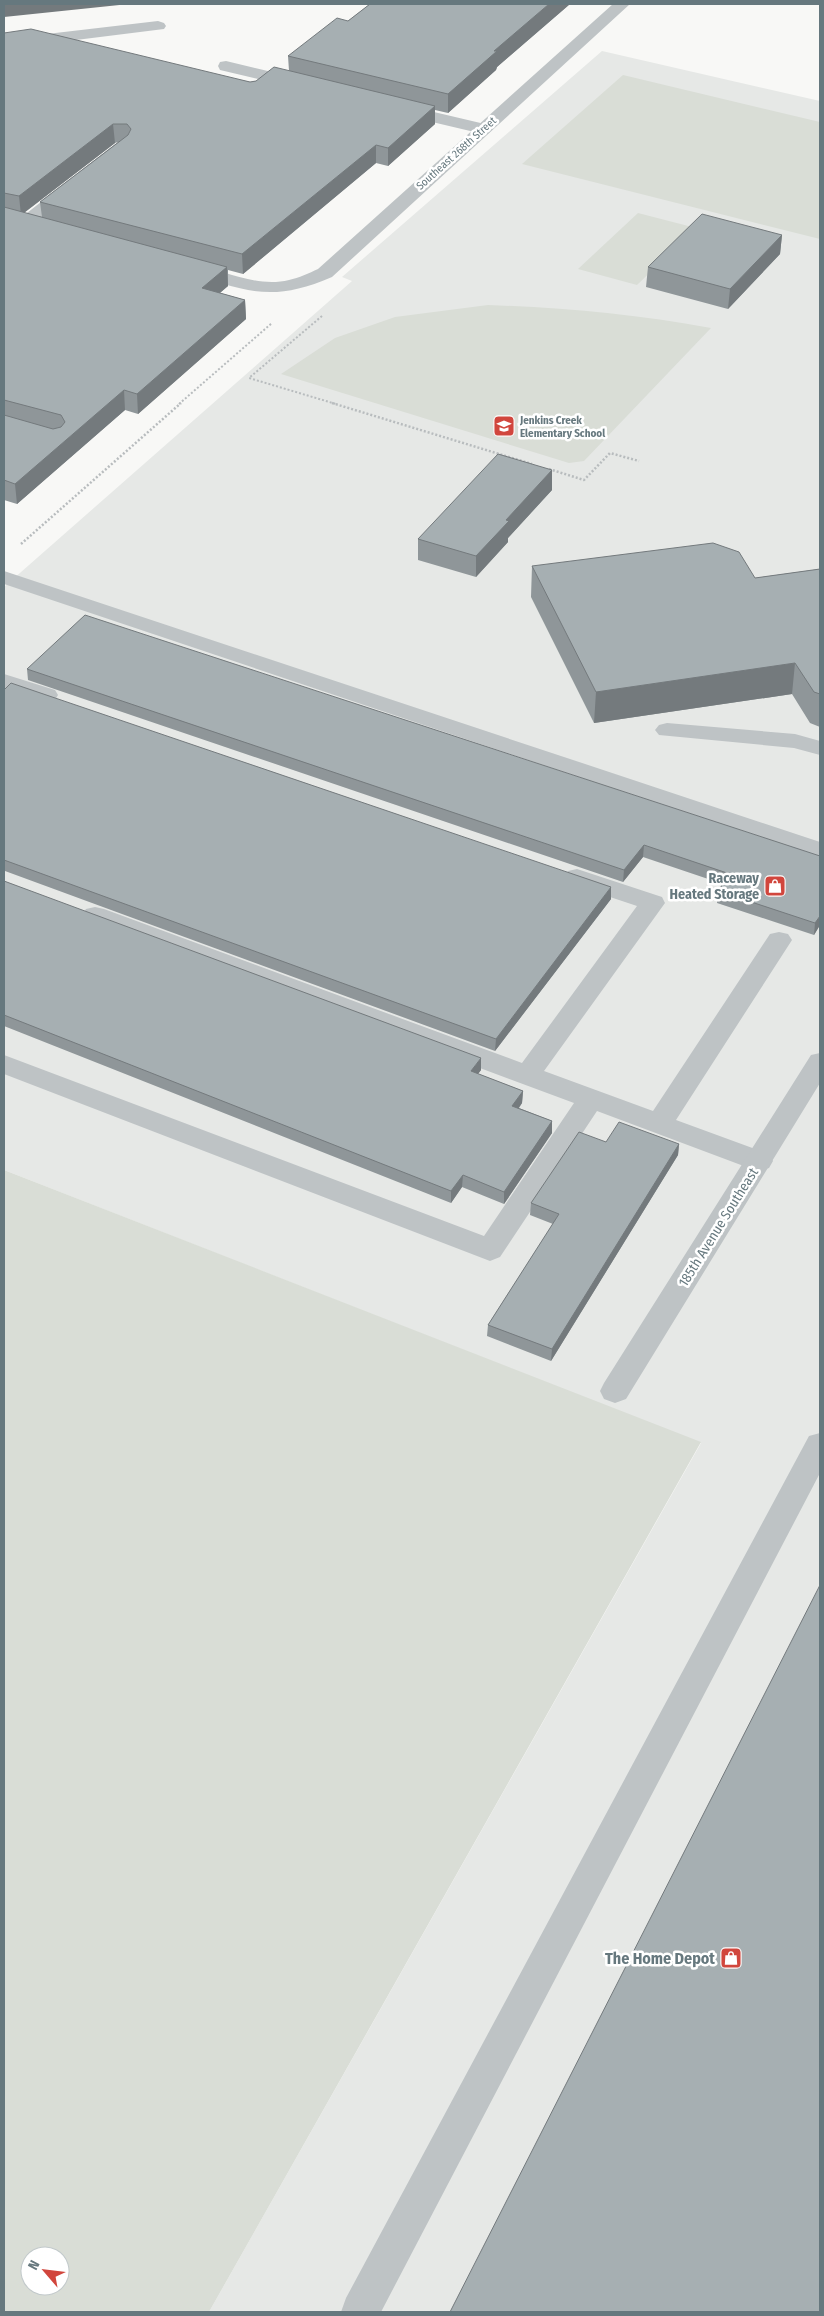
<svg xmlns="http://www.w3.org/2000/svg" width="824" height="2316" font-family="'Fira Sans Condensed',sans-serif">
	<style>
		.built { fill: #e6e8e6 }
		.green { fill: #d9ddd6; fill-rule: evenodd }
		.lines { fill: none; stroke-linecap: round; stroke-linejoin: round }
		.path-far1 { stroke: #b8bcbe; stroke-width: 2; stroke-dasharray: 2 2; stroke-linecap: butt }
		.path { stroke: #b8bcbe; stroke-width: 2.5; stroke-dasharray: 2 2; stroke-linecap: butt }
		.service { fill: #bec3c5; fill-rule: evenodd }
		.minor { fill: #bec3c5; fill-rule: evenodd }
		.wall { fill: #8f9699; fill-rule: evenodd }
		.shaded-wall { fill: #747a7d }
		.building { fill: #a6afb2; stroke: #747a7d }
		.labels { text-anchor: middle; stroke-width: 5; stroke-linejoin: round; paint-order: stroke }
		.far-street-label { font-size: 11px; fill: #66787e; stroke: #fff }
		.far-poi-label { font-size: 11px; font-weight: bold; fill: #66787e; stroke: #fff; text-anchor: start }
		.poi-label { font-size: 14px; font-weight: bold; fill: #66787e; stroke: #fff; text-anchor: end }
		.street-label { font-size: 14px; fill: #66787e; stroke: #fff }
		.near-poi-label { font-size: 16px; font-weight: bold; fill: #66787e; stroke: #fff; text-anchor: end }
	</style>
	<rect width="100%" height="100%" fill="#f8f8f6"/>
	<path class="built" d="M602 51 820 101V2312H209L701 1443 4 1170V587L352 281 342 277Z"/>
	<path class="green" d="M623 75 820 122V239L522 164Z
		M638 213 696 228 637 285 578 269Z
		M488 305C565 308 635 314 711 328L584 461 569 463 281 374 335 338 395 317Z
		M4 1170 701 1442 209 2312H4ZM30 2256H60V2286H30Z"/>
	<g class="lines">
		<path class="path-far1" d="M322 316 249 378 336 404
			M179 404 272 323"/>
		<path class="path" d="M332 403 532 464
			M549 469 584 480 610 453 639 461
			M21 544 181 403"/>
		<path class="service" d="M226 61 306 80 308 84 306 88 300 89 220 70 218 66 220 62Z
			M400 104 489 125 492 129 489 133 483 134 394 113 391 109 394 105Z
			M70 183 76 184 79 188 76 192 30 228H18L15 224 18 220 64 184Z
			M4 571 820 842V858L4 584Z
			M4 674 55 690 58 695 55 700 47 702 4 688Z
			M667 723 795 734 820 741V755L794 748 659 735 655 730 659 725Z
			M577 869 662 897 665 903 544 1071 653 1111 770 934 779 932 788 934 792 940 676 1120 769 1154 773 1161 769 1168 759 1171 749 1168 597 1111 500 1257 490 1261 4 1074V1055L484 1236 574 1103 86 921 82 915 86 909 95 907 104 909 522 1063 637 906 568 883 565 877 568 871Z
			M820 1433V1473L381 2312H341L346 2298 809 1436Z"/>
		<path class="minor" d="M613 4H630L332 277C270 304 245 290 184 272L182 268 184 264 191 262C222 270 256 288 289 280 299 278 309 273 318 269Z
			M158 21 164 23 166 26 164 29 4 49V39Z
			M820 1053V1083L626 1399 615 1403 604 1399 600 1391 604 1383 811 1055Z"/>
	</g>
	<path class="wall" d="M370 4H570L497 67 496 70 448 113 435 110V124L388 166 376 163 243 274 228 270V286L220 293 245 300 246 319 138 414 125 410 17 504 4 500V33L250 82 256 81 289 71 288 56 348 21ZM118 142 40 202 42 217 24 213 115 143Z
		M782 235 780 254 728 309 646 287 648 267Z
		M552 470V490L508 538V542L476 577 418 560V539Z
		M532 566 755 578 820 569V727L810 723 792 694 594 723 531 597Z
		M27 669 820 856V925L814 935 717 903 718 891 723 884 643 857 623 882 28 680Z
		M4 690 611 899 495 1051 5 871 4 872Z
		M4 881 481 1070 478 1074 523 1091 522 1103 519 1108 552 1121V1133L504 1204 462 1187 451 1203 4 1026Z
		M606 1142 679 1144 678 1155 551 1361 487 1336 488 1325 553 1224 530 1215 531 1203Z"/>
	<path class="shaded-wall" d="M4 4H129L4 17Z
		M549 4H570L497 67 496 70 448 113V94L494 51Z
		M435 106V124L388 166V148Z
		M113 124 115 143 21 215 19 196Z
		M376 145V163L243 274 242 254Z
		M782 235 780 254 728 309 730 289Z
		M227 267 228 286 203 307 202 288Z
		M245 300 246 319 138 414 137 394Z
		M124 390 125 410 17 504 15 484Z
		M552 470V490L508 538V542L476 577V556L506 520Z
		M795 663 792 694 594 723 596 692Z
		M644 845 643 857 623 882 624 870Z
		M611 887V899L495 1051 496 1039Z
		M820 916V925L814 935 815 923Z
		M481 1058V1070L471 1083V1071Z
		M523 1091 522 1103 512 1117V1106Z
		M552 1121V1133L504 1204V1192Z
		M679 1144 678 1155 551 1361 552 1349Z
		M463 1175 462 1187 451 1203V1191Z"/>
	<path class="building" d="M370 4H549L494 51H497L448 94 288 56 337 18 348 21Z
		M31 29 250 82 256 81 274 67 435 106 388 148 376 145 242 254 40 202 128 135 131 129 127 124H113L19 196 4 193V33Z
		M4 207 227 267 202 288 245 300 137 394 124 390 15 484 4 480V415L53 429 61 427 65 422 61 415 4 400Z
		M702 214 782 235 730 289 648 267Z
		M498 454 552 470 506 520 509 521 476 556 418 539Z
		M713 543 739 552 755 578 820 569V694L814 692 795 663 596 692 532 566Z
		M85 615 820 856V916L815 923 718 891 730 874 644 845 624 870 27 669Z
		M11 683 611 887 496 1039 4 860V690Z
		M4 881 481 1058 471 1071 523 1091 512 1106 552 1121 504 1192 463 1175 451 1191 4 1015Z
		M619 1122 679 1144 552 1349 488 1325 559 1214 531 1203 579 1132 606 1142Z
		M820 1585V2312H450Z"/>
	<defs>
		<g id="school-square" transform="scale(1.125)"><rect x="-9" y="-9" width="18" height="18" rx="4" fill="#d1463d" stroke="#fff"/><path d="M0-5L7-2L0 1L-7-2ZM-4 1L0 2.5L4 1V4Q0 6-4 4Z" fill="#fff"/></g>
		<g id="shop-square" transform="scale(1.125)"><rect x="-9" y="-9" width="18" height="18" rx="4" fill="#d1463d" stroke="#fff"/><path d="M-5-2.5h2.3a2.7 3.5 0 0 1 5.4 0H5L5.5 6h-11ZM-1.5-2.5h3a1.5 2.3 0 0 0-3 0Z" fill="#fff"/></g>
	</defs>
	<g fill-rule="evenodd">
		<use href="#school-square" x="504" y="426"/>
		<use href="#shop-square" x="775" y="886"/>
		<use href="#shop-square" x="731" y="1958"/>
	</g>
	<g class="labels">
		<g class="far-street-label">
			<text transform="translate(456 153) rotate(-42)" y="4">Southeast 268th Street</text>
		</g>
		<g class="far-poi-label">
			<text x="520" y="424">Jenkins Creek<tspan x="520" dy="13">Elementary School</tspan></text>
		</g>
		<g class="poi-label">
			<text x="759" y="883">Raceway<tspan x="759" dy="16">Heated Storage</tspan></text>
		</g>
		<g class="street-label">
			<text transform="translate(718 1227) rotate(-58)" y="5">185th Avenue Southeast</text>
		</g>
		<g class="near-poi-label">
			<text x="715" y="1964">The Home Depot</text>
		</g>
	</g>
	<rect width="824" height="2316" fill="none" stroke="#66787e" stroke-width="10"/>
	<g transform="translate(45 2271) rotate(298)"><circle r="24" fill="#ffffff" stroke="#c2c9cb"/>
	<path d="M0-4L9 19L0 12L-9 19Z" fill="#d1463d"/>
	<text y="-8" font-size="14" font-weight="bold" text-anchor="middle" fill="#66787e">N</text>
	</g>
</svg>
